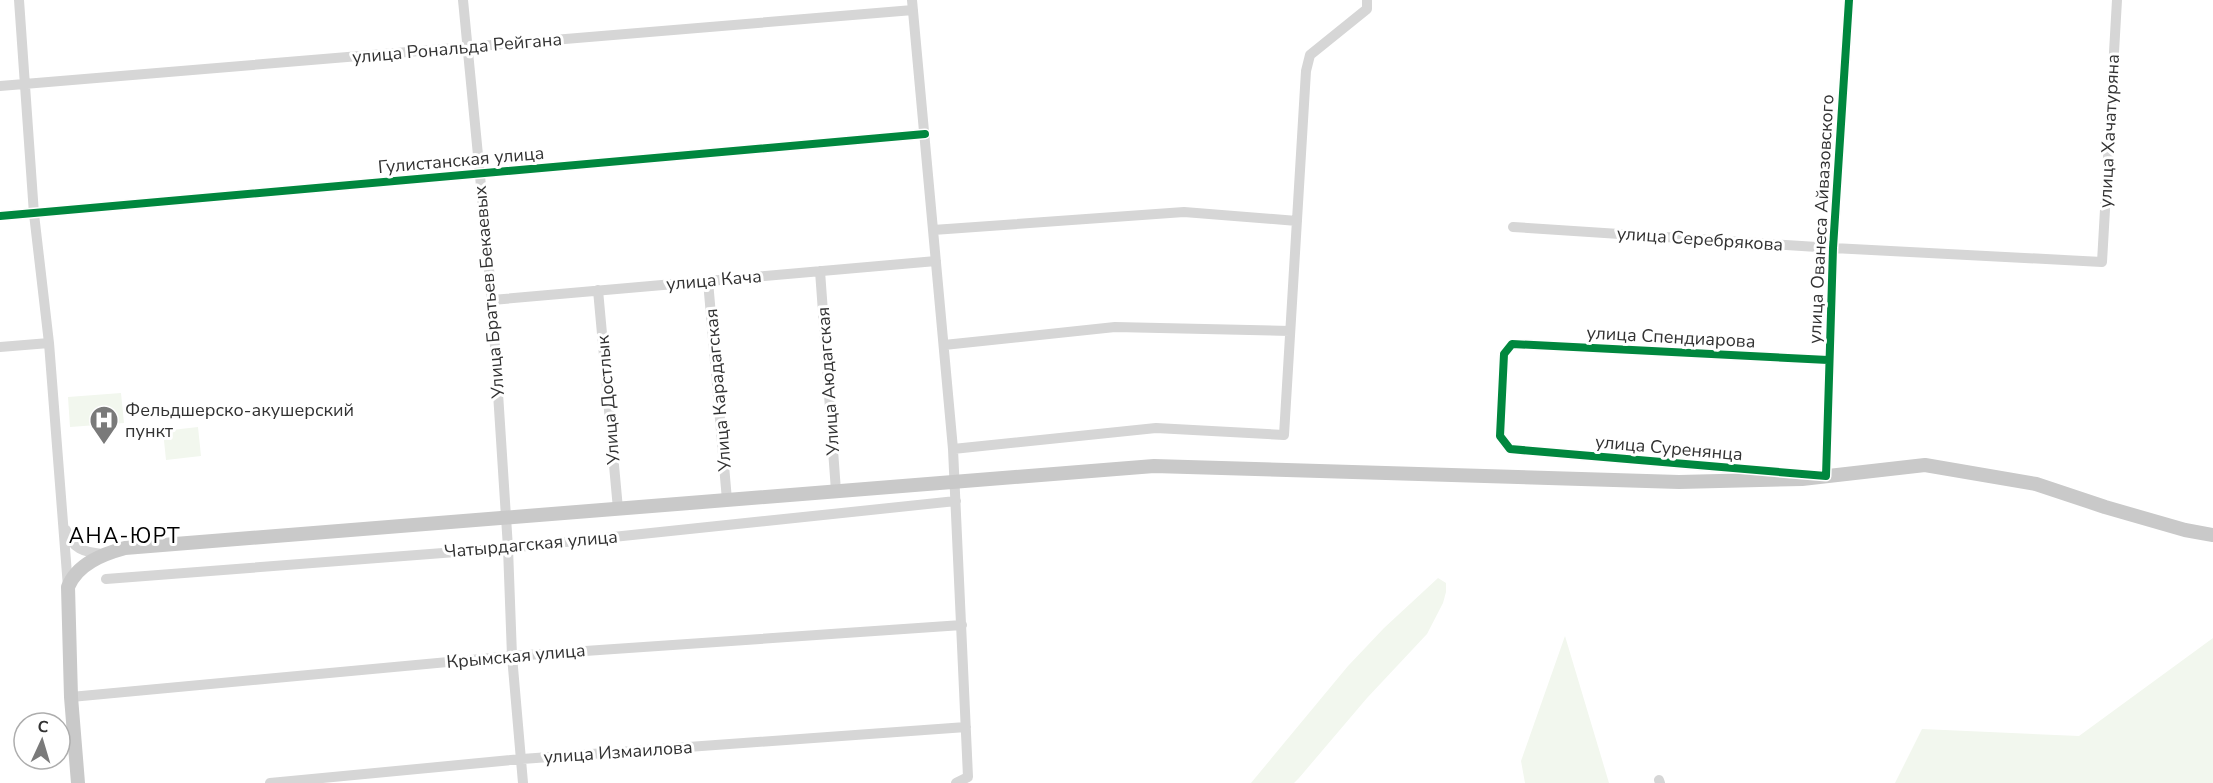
<svg xmlns="http://www.w3.org/2000/svg" width="2213" height="783" font-family="'Nunito Sans',sans-serif">
	<style>
		.green { fill: #f2f7ee }
		.lines { fill: none; stroke-linecap: round; stroke-linejoin: round }
		.minor { stroke: #d6d6d6; stroke-width: 10 }
		.major { stroke: #c9c9c9; stroke-width: 14 }
		.cycleway-casing { stroke: #fff; stroke-width: 11 }
		.cycleway { stroke: #00873e; stroke-width: 8 }
		.labels { text-anchor: middle; stroke-width: 6; stroke-linejoin: round; paint-order: stroke }
		.street-label { font-size: 18px; fill: #323232; stroke: #fff }
		.poi-label { font-size: 18px; fill: #323232; stroke: #fff; text-anchor: start }
		.quarter-label { font-size: 21px; letter-spacing: 1.5px; fill: #000; stroke: #fff }
	</style>
	<rect width="100%" height="100%" fill="#fff"/>
	<path class="green" d="M121 393 124 423 70 427 68 397Z
		M198 427 201 456 166 460 163 431Z
		M1438 578 1446 583V592L1443 603 1427 634 1367 698 1299 778 1294 783H1251L1348 666 1384 628Z
		M1565 636 1609 783H1525L1521 761Z
		M2213 638V783H1895L1922 729 2079 736Z"/>
	<g class="lines">
		<path class="minor" d="M19 0 34 214 49 343 68 587
			M463 0 492 300 508 548 512 656 523 783
			M912 0 953 449 968 777 956 783
			M0 86 913 10
			M0 216 925 134
			M1513 227 1833 248 2102 262 2117 0
			M933 230 1184 212 1297 221
			M820 271 836 491
			M708 281 727 500
			M598 290 618 509
			M492 300 936 261
			M944 345 1115 327 1290 331
			M0 347 49 343
			M953 449 1156 428 1284 435 1306 71 1310 55 1367 9V0
			M1801 474 1510 449 1500 436 1504 354 1512 344 1828 360
			M1820 475 1826 476 1833 248 1849 0
			M66 530C72 549 84 552 102 554
			M106 579 508 548 956 501
			M71 697 512 656 962 625
			M1659 780 1660 783
			M270 783 522 759 966 727"/>
		<path class="major" d="M78 783 71 697 68 587C77 564 103 554 125 548L1154 466 1679 482 1802 479 1925 465 2036 484 2105 507 2185 530 2213 535"/>
		<g class="cycleway-casing">
			<path id="cycleway" d="M0 216 925 134
				M1828 360 1512 344 1504 354 1500 436 1510 449 1826 476 1833 248 1849 0"/>
		</g>
		<use href="#cycleway" class="cycleway"/>
	</g>
	<defs>
		<g id="hospital-pin" transform="scale(1.5)"><path d="M0 17L-7.5 6A9.5 9.5 0 1 1 7.5 6Z" fill="#7a7a7a" stroke="#fff"/><path d="M-5-5h3v3.5h4V-5h3V5h-3V1.5h-4V5h-3Z" fill="#fff"/></g>
	</defs>
	<g fill-rule="evenodd">
		<use href="#hospital-pin" x="104" y="420"/>
	</g>
	<g class="labels">
		<g class="street-label">
			<text transform="translate(457 48) rotate(-5)" y="6">улица Рональда Рейгана</text>
			<text transform="translate(2109 131) rotate(-87)" y="6">улица Хачатуряна</text>
			<text transform="translate(461 160) rotate(-5)" y="6">Гулистанская улица</text>
			<text transform="translate(1821 219) rotate(-87)" y="6">улица Ованеса Айвазовского</text>
			<text transform="translate(1700 239) rotate(4)" y="6">улица Серебрякова</text>
			<text transform="translate(714 280) rotate(-5)" y="6">улица Кача</text>
			<text transform="translate(489 292) rotate(-95)" y="6">Улица Братьев Бекаевых</text>
			<text transform="translate(1671 337) rotate(3)" y="6">улица Спендиарова</text>
			<text transform="translate(828 381) rotate(-94)" y="6">Улица Аюдагская</text>
			<text transform="translate(718 390) rotate(-95)" y="6">Улица Карадагская</text>
			<text transform="translate(608 400) rotate(-95)" y="6">Улица Достлык</text>
			<text transform="translate(1669 448) rotate(5)" y="6">улица Суренянца</text>
			<text transform="translate(531 544) rotate(-5)" y="6">Чатырдагская улица</text>
			<text transform="translate(516 656) rotate(-5)" y="6">Крымская улица</text>
			<text transform="translate(618 752) rotate(-4)" y="6">улица Измаилова</text>
		</g>
		<g class="poi-label">
			<text x="125" y="416">Фельдшерско-акушерский<tspan x="125" dy="21">пункт</tspan></text>
		</g>
		<g class="quarter-label">
			<text x="125" y="543">АНА-ЮРТ</text>
		</g>
	</g>
	<g transform="translate(42 741) rotate(4)"><circle r="28" fill="#ffffff" stroke="#adadad" stroke-width="1.5"/>
	<path d="M0-4.5L10 22L0 15L-10 22Z" fill="#7a7a7a"/>
	<text y="-9" font-size="16" font-weight="bold" text-anchor="middle" fill="#323232">С</text>
	</g>
</svg>
